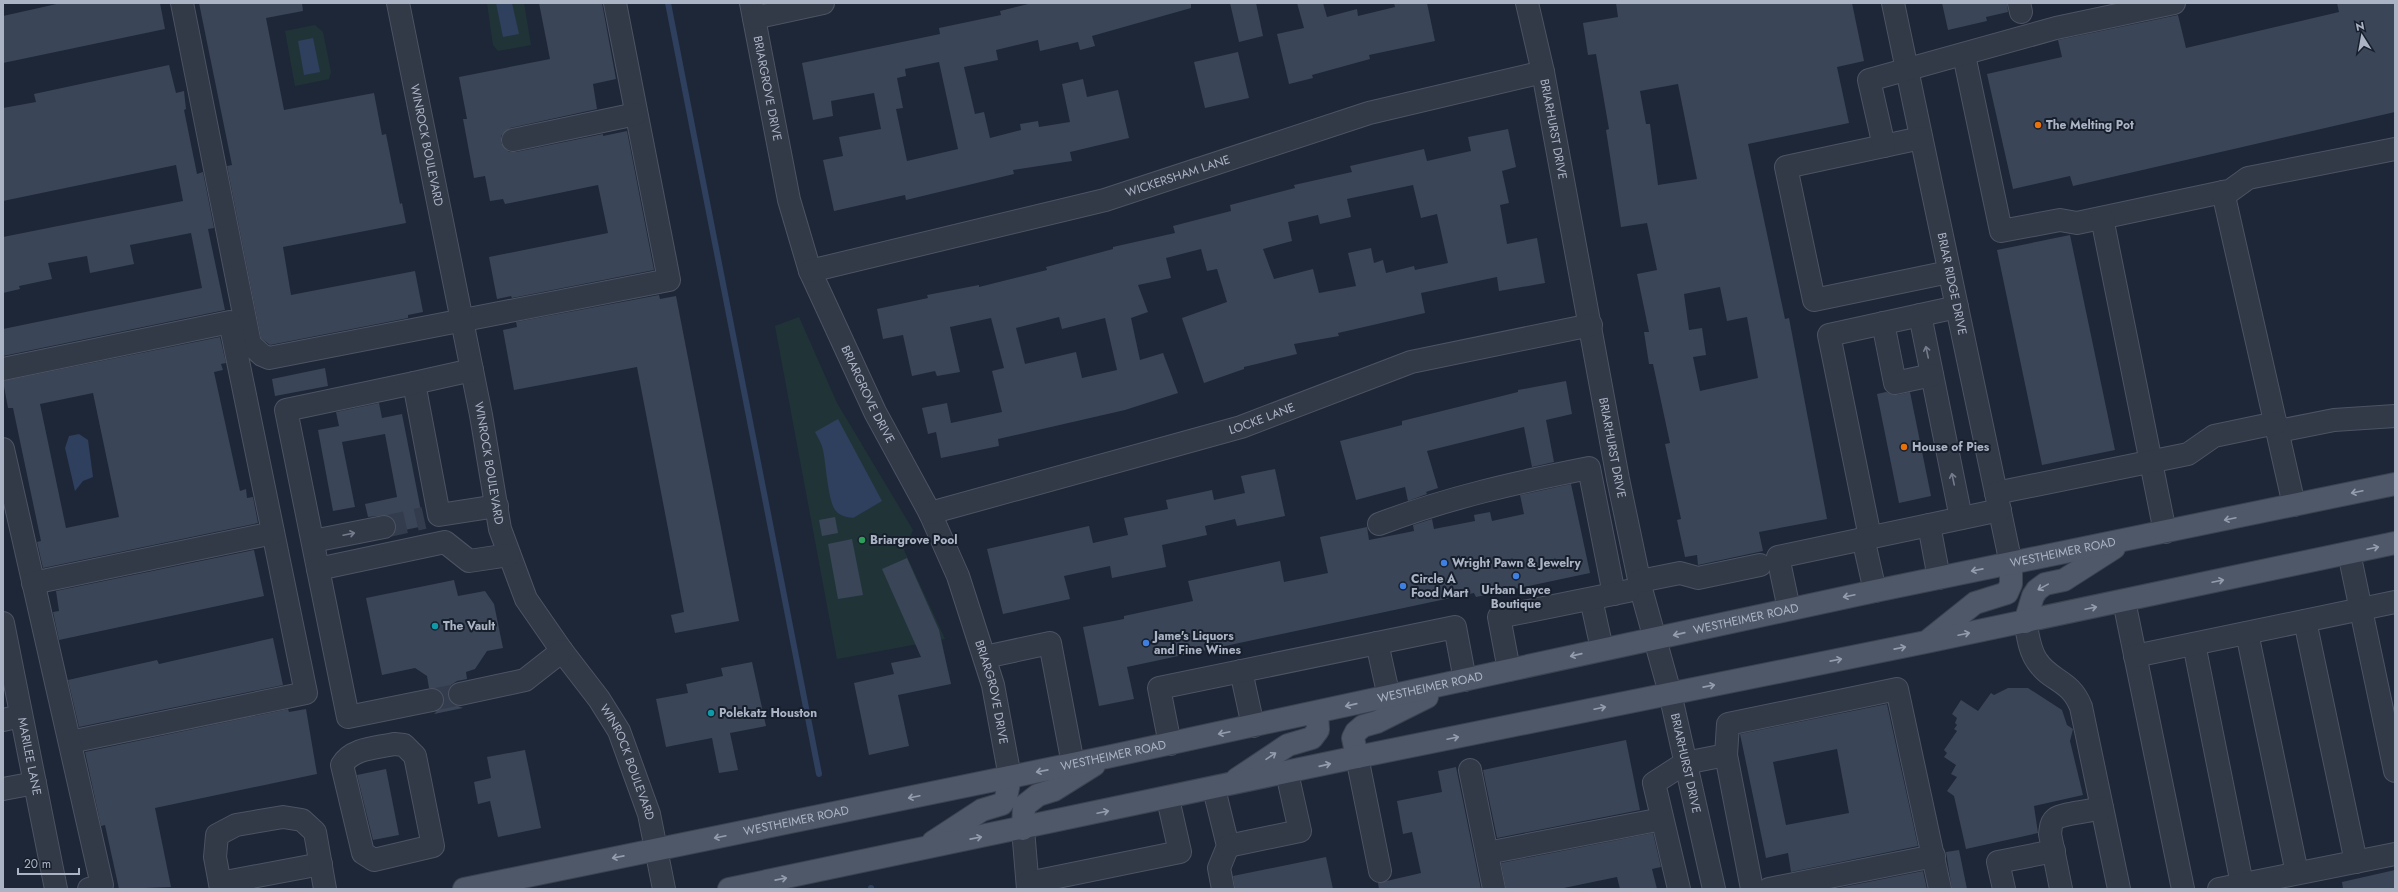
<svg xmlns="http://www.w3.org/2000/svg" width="2398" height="892" font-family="Jost,sans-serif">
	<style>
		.green { fill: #203438 }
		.water { fill: #2f3f5e }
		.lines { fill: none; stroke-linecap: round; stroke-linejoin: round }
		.stream { stroke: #2f3f5e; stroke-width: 6 }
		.building { fill: #3a4558; fill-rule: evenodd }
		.minor-tunnel { stroke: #333c4c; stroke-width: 22; stroke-dasharray: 22 11; stroke-linecap: butt }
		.minor-casing { stroke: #4c5463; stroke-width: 24 }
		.major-casing { stroke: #3b4351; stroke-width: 24 }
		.minor { stroke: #323a48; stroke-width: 22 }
		.major { stroke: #4f5868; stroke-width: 22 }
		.oneway { stroke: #757d8d }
		.oneway2 { stroke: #949dae }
		.food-dot { fill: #e8710a; stroke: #171f2c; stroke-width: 1.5 }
		.leisure-dot { fill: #2e9e5b; stroke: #171f2c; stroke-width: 1.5 }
		.shop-dot { fill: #3f7fe0; stroke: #171f2c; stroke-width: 1.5 }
		.culture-dot { fill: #0f9aa8; stroke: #171f2c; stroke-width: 1.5 }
		.labels { text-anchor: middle; stroke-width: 4; stroke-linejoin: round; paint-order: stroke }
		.street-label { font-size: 12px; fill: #abb4c5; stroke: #171f2c }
		.poi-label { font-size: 12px; font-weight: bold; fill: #abb4c5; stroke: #171f2c; text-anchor: start }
	</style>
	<rect width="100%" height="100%" fill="#1e2737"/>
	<path class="green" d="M487 3H524L531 45 498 51 493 45Z
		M315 25 323 32 331 72 329 79 295 86 285 31Z
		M799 317 837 403 913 530 904 550 945 639 837 659 775 326Z"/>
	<path class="water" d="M496 3H512L519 34 503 37Z
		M313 38 320 72 304 75 298 41Z
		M838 419 882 501 853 518C847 517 840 516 836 511 828 503 826 463 823 450 822 444 818 438 815 432Z
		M79 434 88 440 93 477 83 481 75 491 65 448 69 436Z"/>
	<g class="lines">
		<path class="stream" d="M668 3 819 774
			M871 888V889"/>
	</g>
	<path class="building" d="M61 3H160L165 29 3 63V16Z
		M199 3H302L303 11 266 18 284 110 374 93 382 135 386 134 400 204 402 203 406 223 283 247 291 295 415 271 423 312 408 315V318L270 345 261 338 227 166 232 165Z
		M539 3H602L616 79 593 84 597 109 510 128 501 136V143L509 152H516L603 134V136L627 131 654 270 512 298 511 296 497 299 489 257 608 233 598 185 505 204 503 199 490 201 485 176 474 178 463 119H467L459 77 550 59Z
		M1032 3H1191V8L1092 36 1095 46 1080 50 1078 42 1040 51 1038 40 996 50 998 60 964 67 975 114 984 112 990 138 1021 130 1020 124 1038 121 1039 127 1070 122 1062 84 1083 79 1087 97 1118 90 1129 138 1070 152 1072 161 1013 170 1014 174 906 200 905 195 834 211 823 160 843 156 839 137 881 129 874 93 831 101 833 116 813 120 802 63 940 34 939 28 1001 15 1000 11ZM939 62 958 149 907 161 896 109 903 108 897 78 906 76 905 69Z
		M1230 3H1256L1263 36 1239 42Z
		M1297 3H1323L1327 17 1357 9 1358 16 1395 7 1394 3H1427L1435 41 1369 55 1370 59 1312 75 1313 78 1289 84 1277 34 1304 28Z
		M1616 3H1852L1864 61 1837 67 1849 123 1748 144 1785 319 1789 318 1827 519 1759 532 1763 551 1698 565 1697 555 1685 557 1677 520 1681 519 1665 444 1670 443 1653 364H1649L1644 332H1649L1637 274 1657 270 1647 223 1621 227 1606 130 1609 129 1596 54 1588 55 1583 23 1618 17ZM1678 84 1697 179 1658 185 1650 124H1646L1640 91ZM1720 287 1727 321 1747 317 1758 378 1700 391 1693 357 1706 355 1702 328 1689 330 1684 294Z
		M1942 3H2007L2008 12 1986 17 1987 21 1948 30Z
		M2337 3H2395V112L2073 186 2070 176 2013 189 1987 74 2062 57 2058 40 2178 15 2186 48 2339 12Z
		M1238 52 1249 98 1205 108 1194 62Z
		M169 65 176 93 184 91 186 109 184 110 197 174 203 172 214 228 208 229 225 310 3 356V329L202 288 191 233 130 245 134 264 90 273 87 256 48 263 52 279 19 286 20 289 3 293V237L183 201 176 165 3 201V108L36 102 34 94Z
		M1508 129 1516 167 1502 171 1509 203 1500 205 1507 244 1537 238 1545 283 1499 291 1497 277 1421 293 1425 313 1338 333 1339 336 1294 344 1297 354 1244 367V369L1204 383 1182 318 1227 302 1217 269 1207 271 1201 249 1166 258 1171 278 1138 285 1148 312 1131 318 1140 360 1163 353 1178 393 1125 410 998 439 999 446 941 458 936 432 928 434 922 408 947 403 951 423 1002 412 992 371 1004 368 991 318 950 327 960 372 937 376 935 371 912 376 903 335 883 339 877 309 928 298 927 295 979 285V287L1047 270 1046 267 1113 249V247L1175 233 1173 226 1231 211 1230 205 1295 188 1294 185 1352 172 1350 166 1424 149 1427 161 1471 151 1468 137ZM1413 185 1421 218 1437 214 1448 263 1415 270 1414 266 1386 273 1383 260 1374 263 1371 248 1348 253 1356 286 1319 293 1313 269 1274 279 1263 249 1292 241 1288 222 1318 215 1320 224 1351 217 1347 199ZM1059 317 1062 329 1105 318 1117 370 1082 378 1076 352 1025 364 1016 328Z
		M2070 235 2115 450 2042 465 1997 250Z
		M659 295 660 299 676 296 739 621 675 633 671 615 684 612 637 367 514 390 503 330 517 327 516 322Z
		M220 337 226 363 221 364 223 370 214 372 240 491 246 489 247 498 253 497 258 523 43 568 37 542 41 541 13 408H8L3 381ZM93 393 119 517 66 528 40 404Z
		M325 368 328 386 275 396 272 379Z
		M1566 381 1572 414 1546 420 1554 462 1532 467 1524 427 1427 451 1438 488 1426 492 1427 494 1408 501 1405 487 1356 500 1340 441 1402 425V421L1518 392V390Z
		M1886 392 1897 395 1910 392 1931 496 1899 503 1877 394Z
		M379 403 382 418 402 414 424 526 395 532 396 524 388 515 368 517 365 504 397 497 385 434 342 442 355 507 333 511 318 430 339 426 336 412Z
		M1275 469 1285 516 1237 526 1235 519 1205 526 1207 535 1162 545 1166 567 1112 578 1110 566 1064 576 1070 599 1003 614 987 549 1089 526 1093 543 1128 535 1124 518 1168 509 1166 500 1212 490 1214 500 1245 493 1241 476Z
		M1571 484 1590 573 1476 597 1474 593 1127 667 1134 699 1099 706 1083 627 1124 619V616L1193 601 1188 581 1280 561 1284 582 1328 573 1320 537 1367 527 1369 540 1414 531 1413 525 1432 519 1434 529 1475 521 1474 515 1490 512 1492 521 1524 514 1520 495Z
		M835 517 838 533 822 536 819 520Z
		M852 539 863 595 838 599 828 544Z
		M254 550 264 596 59 640 53 612 59 611 56 591Z
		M907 558 939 630 951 684 898 695 909 746 869 755 854 683 894 674 891 663 921 657 882 569Z
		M454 580 458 596 485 591 494 604 503 648 487 651 475 669 466 672 467 679 457 681 451 685 448 697 451 703 463 708 434 714 444 704V698L441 691 429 688 427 676 415 668 382 675 366 598Z
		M273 638 283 685 79 727 68 680 157 660 159 664Z
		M752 662 766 726 730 733 738 770 719 773 712 738 666 747 656 699 688 693 686 684 723 676 721 668Z
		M2008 688H2028L2062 710 2067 725 2073 729 2070 741 2083 795 2034 806 2038 833 1966 849 1954 796 1947 791 1957 777 1951 774 1956 765 1944 757 1947 753 1944 750 1957 731 1954 729 1957 725 1955 723 1957 718 1952 714 1961 700 1978 711 1991 693 1994 695Z
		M1887 704 1918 846 1791 872 1788 853 1766 858 1740 734ZM1837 749 1849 813 1786 825 1773 762Z
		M288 709 289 712 306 709 317 774 155 808 171 887 119 889 105 825 101 826 85 752Z
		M1626 740 1640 810 1497 838 1483 770Z
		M525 750 541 828 498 837 490 801 478 804 474 782 491 778 487 757Z
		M1456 767 1481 889H1379L1378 883 1421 873 1412 832 1403 834 1397 801 1442 792 1438 771Z
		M386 769 399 835 373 840 357 775Z
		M1653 833 1661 867 1652 869 1657 889H1620L1617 877 1559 889H1506L1501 863Z
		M1959 850 1967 889H1952L1946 852Z
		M1326 857 1333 889H1235L1233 876Z
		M2395 870V889H2343L2342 882Z
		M1923 871 1927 889H1833Z"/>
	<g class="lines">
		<path class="minor-tunnel" d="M384 527 424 518
			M432 700 460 694"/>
		<g class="minor-casing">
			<g id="minor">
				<path d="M182 3 250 344 262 355 269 358 669 280 615 3"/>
				<path id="s1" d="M398 3 481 415 500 529 526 599 562 651 599 699 619 731 649 814 664 889"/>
				<path id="s2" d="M751 3 789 200 810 271 875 412 930 513 958 576 993 685 1010 777"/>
				<path id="s3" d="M1527 3 1543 72 1618 479 1641 589 1670 693 1714 889"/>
				<path id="s4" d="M1893 3 2011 564"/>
				<path d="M2019 3 2021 12"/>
				<path d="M754 18 823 3"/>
				<path d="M1964 55 2001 231 2060 220 2077 223 2223 192 2230 191 2248 178 2395 149"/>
				<path d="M1921 138 1786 167 1814 300 1949 272"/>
				<path d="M513 140 636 114"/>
				<path d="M1884 146 1869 80 2056 28 2174 3"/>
				<path d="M2223 192 2294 505"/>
				<path d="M2102 218 2165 532"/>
				<path id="s5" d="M810 271 1105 200 1369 113 1543 72"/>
				<path d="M1920 315 1961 518"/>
				<path d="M1883 323 1895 383 1932 375"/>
				<path d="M3 369 230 322 306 693 70 742"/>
				<path d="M472 370 414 383 439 515 497 506"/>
				<path d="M2279 431 2334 420 2395 416"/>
				<path d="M3 449 102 885 89 889"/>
				<path d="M1996 493 2188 454 2214 436 2276 423"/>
				<path id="s6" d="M930 513 1241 427 1411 362 1591 325"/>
				<path d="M1379 524C1447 498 1518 482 1589 468L1614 594"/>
				<path d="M1929 525 1939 578"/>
				<path d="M1870 537 1829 335 1957 307"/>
				<path d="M1863 538 1875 591"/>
				<path d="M313 541 384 527"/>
				<path d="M2349 553 2395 771"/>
				<path d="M318 569 286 410 414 383"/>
				<path d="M1640 581 1680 573 1698 578 1760 565"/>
				<path d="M33 583 273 533"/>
				<path d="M1591 599 1602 649"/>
				<path d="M2124 601 2183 889"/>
				<path d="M1789 609 1778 557 2000 510"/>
				<path d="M2305 621 2356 862"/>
				<path d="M2025 622C2028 634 2029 650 2037 661 2051 682 2070 679 2081 707L2119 889"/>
				<path id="s7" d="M3 623 56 889"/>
				<path d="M2247 633 2297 873"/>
				<path d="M1377 643 1389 697"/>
				<path d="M2194 644 2242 884"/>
				<path d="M2135 656 2395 602"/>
				<path d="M985 657 1050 643 1073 764"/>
				<path d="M1509 670 1499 617 1628 591"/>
				<path d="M1241 671 1253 726"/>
				<path d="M460 694 525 680 562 651"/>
				<path d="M432 700 348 717 318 569 445 542 469 561 509 555"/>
				<path d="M3 720 21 716"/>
				<path d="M394 744 404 745 415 756 433 846 374 860 363 853 342 765C352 748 376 748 394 744Z"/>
				<path d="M1170 744 1159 688 1455 627 1465 680"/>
				<path d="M1357 757 1380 871"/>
				<path d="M1470 770 1494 889"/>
				<path d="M3 789 35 783"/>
				<path d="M1214 789 1228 846 1219 868 1223 889"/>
				<path d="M1023 829 1028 889"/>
				<path d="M1228 846 1300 831 1287 773"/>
				<path d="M1487 853 1662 819"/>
				<path d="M220 883 321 864"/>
				<path d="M1028 883 1180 852 1168 799"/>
				<path d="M221 889 215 857 217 835 236 825 283 817 302 820 315 832 325 889"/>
				<path d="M1679 889 1654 783 1685 763 1726 755"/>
				<path d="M1752 889 1726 755 1728 724 1897 689 1940 889"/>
				<path d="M1769 889 1934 856"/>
				<path d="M2004 889 1998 862 2054 851"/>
				<path d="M2061 889 2050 834C2051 829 2050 823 2055 819 2063 813 2092 811 2102 808"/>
				<path d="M2219 889 2395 854"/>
			</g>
		</g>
		<g class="major-casing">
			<g id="major">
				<path d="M2025 622 2033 596 2037 590 2045 584 2064 580 2114 548"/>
				<path d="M1930 639 1975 603 2007 593 2011 584V564"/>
				<path d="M1357 757 1353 738 1356 732 1363 726 1377 722 1427 697"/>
				<path d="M1237 779 1288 745 1312 738 1318 730 1317 713"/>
				<path d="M1023 829 1024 806 1038 795 1054 790 1094 765"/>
				<path d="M933 842 982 810 1002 804 1006 798 1010 777"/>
				<path id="s8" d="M464 889 1107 757 1875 591 2395 484"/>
				<path d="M729 889 1357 757 1926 642 2395 543"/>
			</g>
		</g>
		<use href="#minor" class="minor"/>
		<use href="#major" class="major"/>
	</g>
	<defs><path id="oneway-shaft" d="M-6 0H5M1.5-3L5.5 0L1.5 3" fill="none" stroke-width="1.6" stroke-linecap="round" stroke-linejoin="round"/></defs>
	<g class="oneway">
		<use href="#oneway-shaft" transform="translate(1927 352) rotate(-102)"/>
		<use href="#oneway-shaft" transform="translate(1953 479) rotate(-102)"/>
		<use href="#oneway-shaft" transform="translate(349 534) rotate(-12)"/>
	</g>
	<g class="oneway2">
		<use href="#oneway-shaft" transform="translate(2357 492) rotate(168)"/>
		<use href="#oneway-shaft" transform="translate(2230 519) rotate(168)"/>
		<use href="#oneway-shaft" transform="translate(2373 548) rotate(-12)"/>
		<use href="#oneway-shaft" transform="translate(1977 570) rotate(169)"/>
		<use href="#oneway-shaft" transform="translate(2218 581) rotate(-12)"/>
		<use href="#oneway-shaft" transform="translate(2043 587) rotate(151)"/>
		<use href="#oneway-shaft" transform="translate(1849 596) rotate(168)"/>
		<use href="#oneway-shaft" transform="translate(2091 608) rotate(-12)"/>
		<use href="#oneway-shaft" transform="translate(1679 634) rotate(167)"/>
		<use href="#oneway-shaft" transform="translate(1964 634) rotate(-12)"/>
		<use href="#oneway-shaft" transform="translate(1900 648) rotate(-11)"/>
		<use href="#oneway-shaft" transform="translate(1576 655) rotate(167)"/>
		<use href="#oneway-shaft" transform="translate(1836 660) rotate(-11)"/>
		<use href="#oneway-shaft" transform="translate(1709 686) rotate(-11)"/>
		<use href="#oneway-shaft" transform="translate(1351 705) rotate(167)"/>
		<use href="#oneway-shaft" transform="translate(1600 708) rotate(-12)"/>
		<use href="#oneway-shaft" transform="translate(1224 733) rotate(168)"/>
		<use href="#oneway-shaft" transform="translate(1453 738) rotate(-12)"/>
		<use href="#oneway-shaft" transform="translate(1271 756) rotate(-34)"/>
		<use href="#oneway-shaft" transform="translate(1325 765) rotate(-13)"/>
		<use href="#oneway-shaft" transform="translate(1042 771) rotate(169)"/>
		<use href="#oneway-shaft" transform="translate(914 797) rotate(168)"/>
		<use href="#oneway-shaft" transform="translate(1103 812) rotate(-12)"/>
		<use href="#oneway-shaft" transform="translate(720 837) rotate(168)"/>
		<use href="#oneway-shaft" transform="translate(976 838) rotate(-11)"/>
		<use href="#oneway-shaft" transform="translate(618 857) rotate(169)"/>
		<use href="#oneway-shaft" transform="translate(781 879) rotate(-11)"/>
	</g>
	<g class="food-dot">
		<circle cx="2038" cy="125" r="4"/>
		<circle cx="1904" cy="447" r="4"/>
	</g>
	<circle class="leisure-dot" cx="862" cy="540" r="4"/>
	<g class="shop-dot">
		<circle cx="1444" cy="563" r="4"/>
		<circle cx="1516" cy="576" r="4"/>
		<circle cx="1403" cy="586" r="4"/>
		<circle cx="1146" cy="643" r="4"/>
	</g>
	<g class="culture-dot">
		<circle cx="435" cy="626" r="4"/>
		<circle cx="711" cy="713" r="4"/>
	</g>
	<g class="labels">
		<g class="street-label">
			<text dy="4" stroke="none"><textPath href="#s2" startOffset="87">BRIARGROVE DRIVE</textPath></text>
			<text dy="4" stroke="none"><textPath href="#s3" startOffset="129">BRIARHURST DRIVE</textPath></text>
			<text dy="4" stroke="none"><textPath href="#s1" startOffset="145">WINROCK BOULEVARD</textPath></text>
			<text dy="4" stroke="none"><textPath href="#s5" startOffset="380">WICKERSHAM LANE</textPath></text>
			<text dy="4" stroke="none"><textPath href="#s4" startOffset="287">BRIAR RIDGE DRIVE</textPath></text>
			<text dy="4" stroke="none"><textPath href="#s2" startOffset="411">BRIARGROVE DRIVE</textPath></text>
			<text dy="4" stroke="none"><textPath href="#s6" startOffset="345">LOCKE LANE</textPath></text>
			<text dy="4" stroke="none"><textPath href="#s3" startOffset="453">BRIARHURST DRIVE</textPath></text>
			<text dy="4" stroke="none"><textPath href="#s1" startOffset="469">WINROCK BOULEVARD</textPath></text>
			<text dy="4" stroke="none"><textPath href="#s8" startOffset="1634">WESTHEIMER ROAD</textPath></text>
			<text dy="4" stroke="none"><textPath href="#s8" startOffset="1310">WESTHEIMER ROAD</textPath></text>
			<text dy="4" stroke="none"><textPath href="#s8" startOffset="987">WESTHEIMER ROAD</textPath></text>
			<text dy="4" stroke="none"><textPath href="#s2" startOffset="735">BRIARGROVE DRIVE</textPath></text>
			<text dy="4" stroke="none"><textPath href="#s7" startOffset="136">MARILEE LANE</textPath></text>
			<text dy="4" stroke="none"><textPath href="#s8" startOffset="663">WESTHEIMER ROAD</textPath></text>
			<text dy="4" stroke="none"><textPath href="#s1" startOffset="804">WINROCK BOULEVARD</textPath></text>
			<text dy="4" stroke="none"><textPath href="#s3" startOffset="777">BRIARHURST DRIVE</textPath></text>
			<text dy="4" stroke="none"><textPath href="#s8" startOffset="339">WESTHEIMER ROAD</textPath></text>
		</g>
		<g class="poi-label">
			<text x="2046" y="129">The Melting Pot</text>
			<text x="1912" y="451">House of Pies</text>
			<text x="870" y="544">Briargrove Pool</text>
			<text x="1452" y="567">Wright Pawn &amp; Jewelry</text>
			<text x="1411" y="583">Circle A<tspan x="1411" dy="14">Food Mart</tspan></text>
			<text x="1516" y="594" text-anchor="middle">Urban Layce<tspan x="1516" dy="14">Boutique</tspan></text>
			<text x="443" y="630">The Vault</text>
			<text x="1154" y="640">Jame's Liquors<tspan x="1154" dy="14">and Fine Wines</tspan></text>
			<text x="719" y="717">Polekatz Houston</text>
		</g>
	</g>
	<rect width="2398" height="892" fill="none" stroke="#abb4c5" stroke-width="8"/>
	<g transform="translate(2362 36) rotate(349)" stroke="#171f2c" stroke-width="3" paint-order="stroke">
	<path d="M0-3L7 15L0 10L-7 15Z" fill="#abb4c5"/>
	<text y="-6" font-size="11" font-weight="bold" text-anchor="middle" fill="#abb4c5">N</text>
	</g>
	<path d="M18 868v6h61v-6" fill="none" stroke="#abb4c5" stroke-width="2"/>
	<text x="24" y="868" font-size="12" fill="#abb4c5" stroke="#171f2c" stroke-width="3" paint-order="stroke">20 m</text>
</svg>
